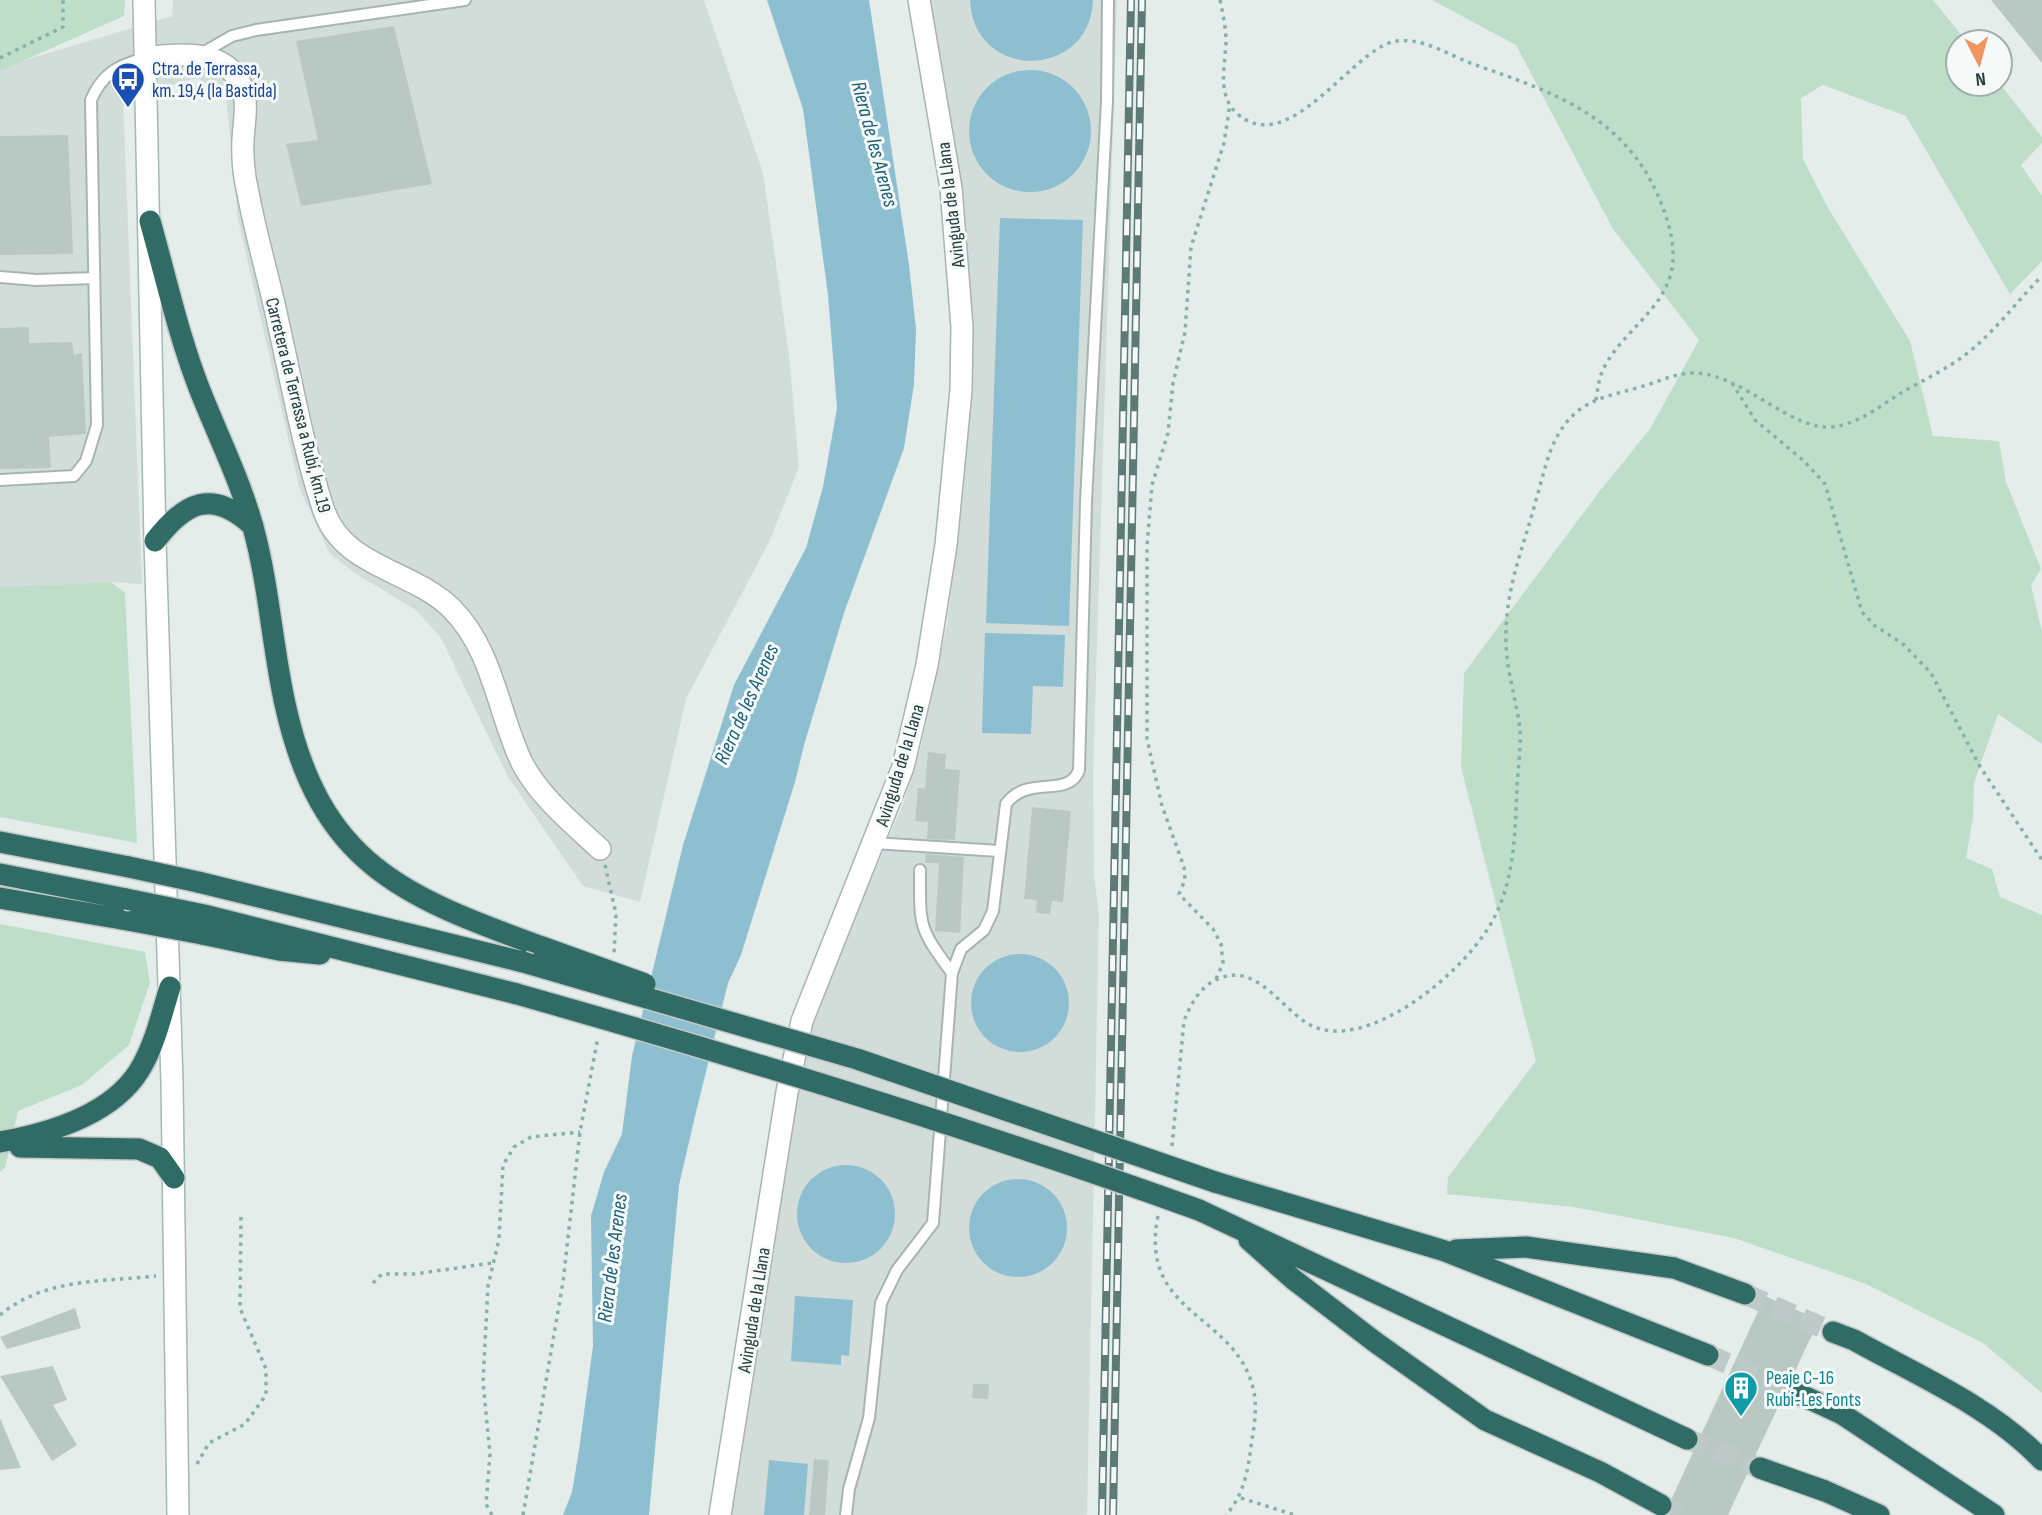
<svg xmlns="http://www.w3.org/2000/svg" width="2042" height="1515" font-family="'Sofia Sans Condensed',sans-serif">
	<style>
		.built { fill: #d2ddda }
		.green { fill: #bedeca }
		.water { fill: #8ebfd1 }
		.building { fill: #bac8c4 }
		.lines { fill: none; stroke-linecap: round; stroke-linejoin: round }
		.motorway-tunnel { stroke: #becac7; stroke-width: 21; stroke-dasharray: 21 10; stroke-linecap: butt }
		.service-casing { stroke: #a7b5b2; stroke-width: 14 }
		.minor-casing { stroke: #a7b5b2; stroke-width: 24 }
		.secondary-casing { stroke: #a3b9b4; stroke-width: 24 }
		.motorway-casing { stroke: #c2c9c8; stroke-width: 24 }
		.path { stroke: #85b1a8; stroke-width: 3.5; stroke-dasharray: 3.5 5; stroke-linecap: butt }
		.service { stroke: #fff; stroke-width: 10 }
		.minor { stroke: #fff; stroke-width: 21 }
		.secondary { stroke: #fff; stroke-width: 21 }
		.motorway { stroke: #306b66; stroke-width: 21 }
		.rail-casing { stroke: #5e7a76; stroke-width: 8 }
		.rail { stroke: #f5faf8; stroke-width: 5; stroke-dasharray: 16; stroke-linecap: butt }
		.motorway-bridge-casing { stroke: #c2c9c8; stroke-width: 24; stroke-linecap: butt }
		.motorway-bridge { stroke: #306b66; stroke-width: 21 }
		.labels { text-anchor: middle; stroke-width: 6; stroke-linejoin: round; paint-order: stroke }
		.transit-label { font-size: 19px; fill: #164399; stroke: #f5faf8; text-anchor: start }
		.street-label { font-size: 19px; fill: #243f3b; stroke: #f5faf8 }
		.culture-label { font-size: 19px; fill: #0d838f; stroke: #f5faf8; text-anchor: start }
		.water-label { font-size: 21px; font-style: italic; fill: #1e617b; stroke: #f5faf8 }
	</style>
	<rect width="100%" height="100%" fill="#e4edea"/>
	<path class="built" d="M173 0H704L763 173 789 355 799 467 769 542 686 699 640 902 583 886 508 777 441 638 416 610 356 574 330 554 300 490 238 219 226 96 197 78 123 98 142 584 111 582 0 587V71L15 63 172 16Z
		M927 0H1117L1093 774 1094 875 1099 914 1087 1515H729L780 1177 816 1010 903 804 920 750 947 624 963 491 970 397Z"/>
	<path class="green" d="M0 0H125L124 16 0 71Z
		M1432 0H1933L1967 42H1958V84H2000L2042 137V143L2021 165 2042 196V261L2010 294 1906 116 1823 85 1801 98 1803 159 1828 208 1910 341 1933 436 1999 441 2006 482 2041 569 2031 585 2042 632V744L1998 714 1974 783 1973 817 1966 858 1992 869 2000 897 2042 915V1393L1983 1343 1866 1284 1734 1238 1574 1207 1447 1194 1448 1177 1536 1061 1461 767 1464 673 1599 492 1650 429 1699 340 1613 229 1516 45Z
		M111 582 125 593 137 843 0 817V587Z
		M0 924 145 952 150 983 129 1045 82 1085 18 1111 5 1168 0 1172Z"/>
	<path class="water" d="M767 0H869L909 265 916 329 914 384 904 448 844 613 804 745 795 782 741 955 728 983 696 1112 679 1185 649 1515H563L572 1492 579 1450 593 1346 591 1216 604 1172 622 1134 632 1056 683 845 734 685 806 548 823 487 837 408 828 295 803 109Z
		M970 0H1093C1090 81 973 81 970 0Z
		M969 131a61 61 0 1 1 122 0a61 61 0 1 1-122 0Z
		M1000 218 1083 220 1069 626 986 623Z
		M985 633 1065 635 1063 687 1033 686 1031 734 982 733Z
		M971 1003a49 49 0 1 1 98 0a49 49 0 1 1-98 0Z
		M797 1214a49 49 0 1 1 98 0a49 49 0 1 1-98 0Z
		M969 1228a49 49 0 1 1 98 0a49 49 0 1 1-98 0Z
		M795 1296 853 1300 849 1356 841 1355V1365L791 1361Z
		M769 1460 808 1464 804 1515H764Z"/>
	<path class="building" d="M1991 0H2042V63Z
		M394 26 432 184 301 206 286 144 318 140 296 41Z
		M68 135 73 254 0 255V136Z
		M29 327V343L72 342 74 355 82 353 86 434 49 437 51 468 0 469V328Z
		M928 752 946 754 945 769 960 770 955 840 927 839 928 822 915 821 918 788H925Z
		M1032 807 1071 811 1063 902 1052 901 1050 914 1036 913 1037 900 1024 899Z
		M926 854 964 857 960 933 935 931 939 863H925Z
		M1765 1296 1819 1320 1755 1456 1748 1463V1472L1728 1515H1669L1674 1505 1672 1498Z
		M75 1308 81 1328 7 1349 0 1337Z
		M53 1366 67 1400 53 1405 77 1445 52 1461 0 1376Z
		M973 1384H989L988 1399 972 1398Z
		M0 1418 21 1468 0 1470Z
		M814 1459 829 1460 825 1515H809Z"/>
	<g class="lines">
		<path class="motorway-tunnel" d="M1745 1294 1833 1332
			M1708 1355 1799 1394
			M1687 1439 1760 1468
			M1661 1505 1681 1515"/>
		<g class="service-casing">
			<path id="service" d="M199 55 232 36 256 30 465 0
				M0 277 36 280 94 278
				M0 480 74 476 86 461 97 425 91 100C102 74 118 65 145 58
				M874 843 999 851
				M920 870C920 927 918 927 952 973
				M846 1515 849 1489 869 1418 881 1303 897 1270 933 1223 952 973 961 949 984 930 993 911 1006 804C1027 774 1069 799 1079 770L1086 501 1107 101 1108 0"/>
		</g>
		<g class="minor-casing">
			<path id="minor" d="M145 58C175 54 220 49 238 79 250 98 244 119 243 140 242 158 244 176 248 193 256 236 269 279 278 322 292 384 303 447 323 508 342 568 412 569 452 609 493 650 498 713 522 763 540 797 572 823 600 849
				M720 1515 787 1092 802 1021 903 767 927 665 946 545 961 390 962 327 951 188 919 0"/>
		</g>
		<g class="secondary-casing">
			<path id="secondary" d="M144 0 155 541 172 1082 178 1515"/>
		</g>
		<g class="motorway-casing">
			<path id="motorway" d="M150 221C166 278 179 338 201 393 219 438 240 480 253 527 269 585 272 645 285 704 320 864 402 896 542 947
				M155 541C185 502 212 488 253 526
				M0 842 129 867
				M0 874 126 899
				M198 882 523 962
				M0 898 133 921
				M204 915 517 994
				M202 934 279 950 320 954
				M0 1142C51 1133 117 1114 143 1064 156 1040 162 1013 170 987
				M20 1147 139 1149 160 1158 174 1178
				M1215 1182 1445 1251 1708 1355
				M1199 1210 1687 1439
				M1249 1240 1293 1279 1375 1342 1485 1420 1600 1472 1661 1505
				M1456 1250 1526 1247 1674 1268 1745 1294
				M1833 1332 1854 1340C1917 1375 1992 1407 2042 1460
				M1799 1394 1842 1414 1994 1515
				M1760 1468 1825 1491 1879 1515"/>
		</g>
		<path class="path" d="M1220 0C1223 14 1226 28 1226 42 1225 67 1216 98 1240 116 1290 155 1351 53 1392 42 1420 35 1448 55 1473 64 1552 92 1624 115 1659 198 1667 217 1674 238 1673 259 1671 305 1627 327 1606 364 1599 375 1598 387 1596 400
			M0 58 63 27V0
			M1732 383 1755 420 1804 461 1825 484 1862 612 1874 625 1903 644 1931 673 1979 765 2042 860
			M605 865 616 914 614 954
			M1216 979 1223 963 1221 944 1213 929 1179 894 1185 880 1184 867 1162 806 1147 739V546L1152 485 1168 433 1173 383 1185 332 1191 247 1224 143 1230 104
			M1172 1146 1184 1021C1191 1003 1201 985 1220 978 1262 962 1285 1019 1320 1029 1379 1045 1471 966 1495 916 1515 876 1515 831 1517 787 1518 768 1521 748 1520 729 1516 697 1505 667 1506 635 1506 586 1524 546 1536 500 1546 467 1550 433 1579 410 1598 396 1618 394 1640 387 1659 382 1676 372 1697 373 1744 376 1791 430 1831 427 1855 425 1877 409 1896 396 1919 382 1944 371 1965 355 1995 332 2016 302 2042 276
			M1158 1216C1138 1315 1235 1313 1253 1388 1258 1407 1254 1427 1251 1446 1248 1472 1243 1496 1226 1515
			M373 1283 382 1274H415L492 1263
			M0 1315C45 1278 100 1282 156 1276
			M197 1464 209 1443 245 1424 266 1395V1369L240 1308 241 1214
			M1241 1498 1295 1515
			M492 1515 486 1504 490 1454 483 1382 488 1286 499 1239 503 1165 514 1147 531 1137 580 1132
			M523 1515 563 1282 580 1132 598 1037"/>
		<use href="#service" class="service"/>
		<use href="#minor" class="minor"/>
		<use href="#secondary" class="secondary"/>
		<use href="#motorway" class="motorway"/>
		<g class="rail-casing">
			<path id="rail" d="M1102 1515 1131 0
				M1113 1515 1142 0"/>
		</g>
		<use href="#rail" class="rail"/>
		<g class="motorway-bridge-casing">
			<path id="motorway-bridge" d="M129 867 198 882
				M126 899 204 915
				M133 921 202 934
				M542 947 645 984
				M523 962 857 1059 1215 1182
				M517 994C747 1059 974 1129 1199 1210"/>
		</g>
		<use href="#motorway-bridge" class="motorway-bridge"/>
	</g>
	<defs>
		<g id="bus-pin" transform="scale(1.75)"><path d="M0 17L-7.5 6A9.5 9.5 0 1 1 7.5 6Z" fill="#1a4fb4" stroke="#f5faf8"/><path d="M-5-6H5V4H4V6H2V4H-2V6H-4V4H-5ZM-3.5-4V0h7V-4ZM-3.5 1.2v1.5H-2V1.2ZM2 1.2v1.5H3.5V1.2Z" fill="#fff"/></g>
		<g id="building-pin" transform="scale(1.75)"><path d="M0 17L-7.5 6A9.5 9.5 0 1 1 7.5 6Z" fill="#0f9aa8" stroke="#f5faf8"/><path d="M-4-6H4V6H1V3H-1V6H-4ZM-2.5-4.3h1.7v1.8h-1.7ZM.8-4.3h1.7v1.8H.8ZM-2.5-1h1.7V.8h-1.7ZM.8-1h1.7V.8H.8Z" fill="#fff"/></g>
	</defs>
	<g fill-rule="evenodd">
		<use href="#bus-pin" x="128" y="79"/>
		<use href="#building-pin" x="1741" y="1388"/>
	</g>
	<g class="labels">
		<g class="transit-label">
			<text x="152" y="75">Ctra. de Terrassa,<tspan x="152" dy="22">km. 19,4 (la Bastida)</tspan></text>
		</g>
		<g class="street-label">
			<text transform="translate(950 205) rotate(-97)" y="7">Avinguda de la Llana</text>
			<text transform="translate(299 405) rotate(76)" y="7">Carretera de Terrassa a Rubí, km.19</text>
			<text transform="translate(899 765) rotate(-73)" y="7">Avinguda de la Llana</text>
			<text transform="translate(753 1310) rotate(-81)" y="7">Avinguda de la Llana</text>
		</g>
		<g class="culture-label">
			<text x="1766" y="1384">Peaje C-16<tspan x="1766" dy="22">Rubí-Les Fonts</tspan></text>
		</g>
		<g class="water-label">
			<text transform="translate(875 144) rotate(75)" y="7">Riera de les Arenes</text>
			<text transform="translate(746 704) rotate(-66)" y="7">Riera de les Arenes</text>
			<text transform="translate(612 1258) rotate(-83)" y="7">Riera de les Arenes</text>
		</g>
	</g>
	<g transform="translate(1979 63) rotate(174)"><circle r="33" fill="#f5faf8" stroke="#a1afac" stroke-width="2"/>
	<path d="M0-5L12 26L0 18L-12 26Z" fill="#f09460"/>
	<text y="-10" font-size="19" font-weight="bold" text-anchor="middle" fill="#243f3b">N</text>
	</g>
</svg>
